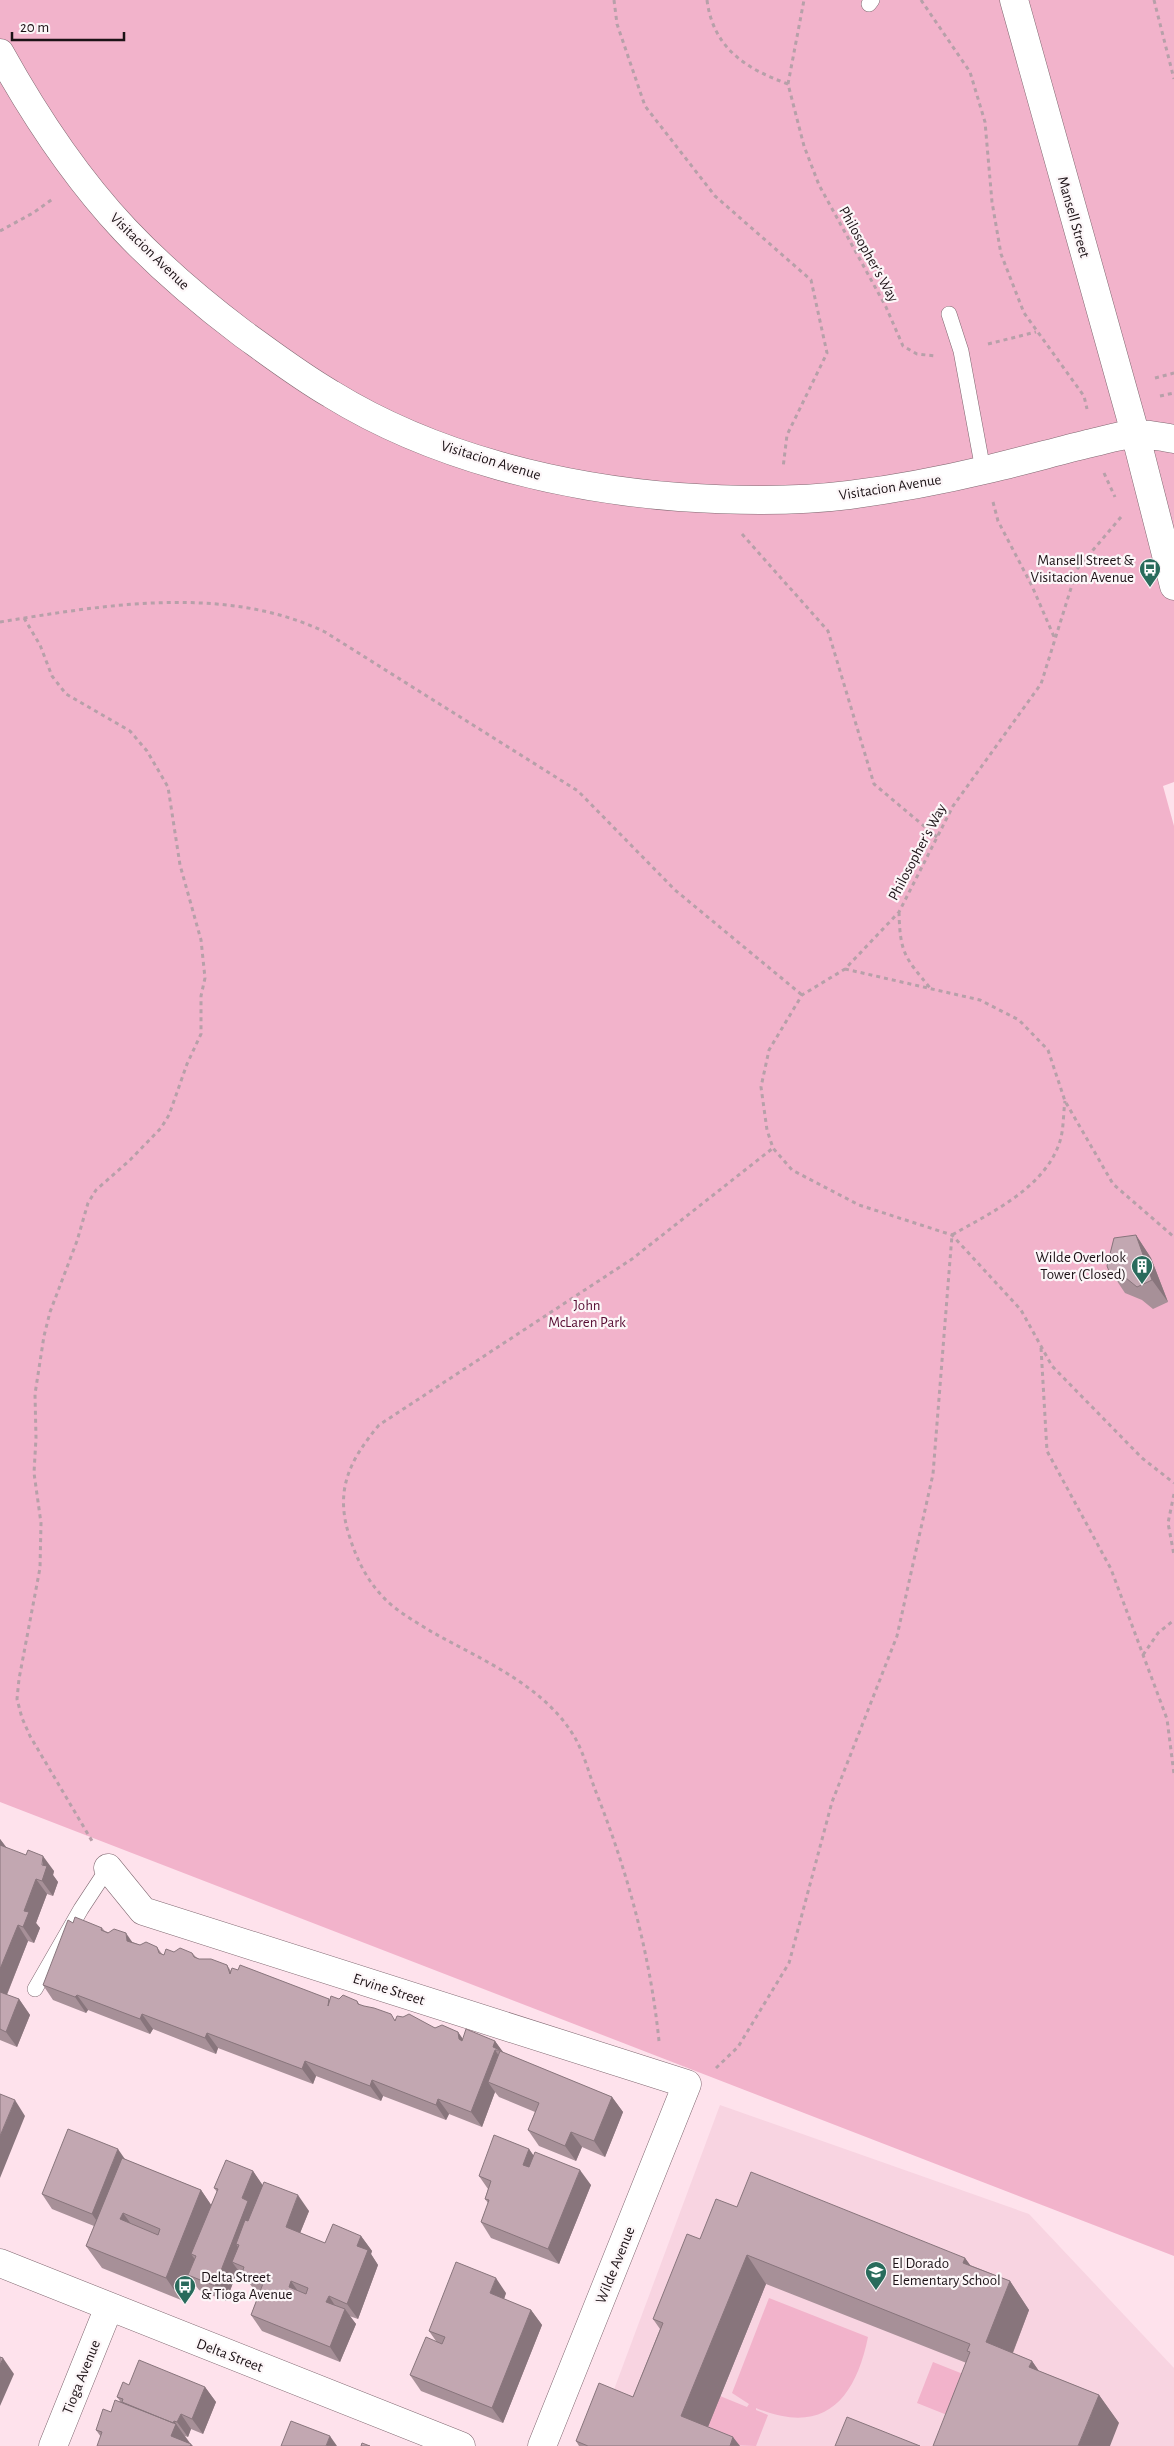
<svg xmlns="http://www.w3.org/2000/svg" width="1174" height="2446" font-family="'Alegreya Sans',sans-serif">
	<style>
		.built { fill: #f8d4e1 }
		.green { fill: #f2b3cb }
		.lines { fill: none; stroke-linecap: round; stroke-linejoin: round }
		.lane-casing { stroke: #806871; stroke-width: 16 }
		.street-casing { stroke: #806871; stroke-width: 29 }
		.secondary-casing { stroke: #806871; stroke-width: 29 }
		.path { stroke: #b7a0a9; stroke-width: 3; stroke-dasharray: 4 4; stroke-linecap: butt }
		.lane { stroke: #fff; stroke-width: 15 }
		.street { stroke: #fff; stroke-width: 28 }
		.secondary { stroke: #fff; stroke-width: 28 }
		.wall { fill: #a79098 }
		.shaded-wall { fill: #88757c }
		.building { fill: #c2a7b1; stroke: #88757c; fill-rule: evenodd }
		.labels { text-anchor: middle; stroke-width: 4.5; stroke-linejoin: round; paint-order: stroke }
		.street-label { font-size: 15px; fill: #1c1216; stroke: #fcf6f8 }
		.poi-label { font-size: 15px; fill: #1c1216; stroke: #fcf6f8; text-anchor: end }
		.park-label { font-size: 15px; fill: #580e34; stroke: #fcf6f8 }
	</style>
	<rect width="100%" height="100%" fill="#fee2ec"/>
	<path class="built" d="M720 2105 1029 2214 1174 2368V2446H593Z"/>
	<path class="green" d="M0 0H1174V782L1163 786 1174 826V2256L0 1802Z
		M769 2298 868 2337C855 2401 823 2436 756 2408V2410L768 2415 756 2446 701 2444 720 2396 747 2407 749 2404 732 2393Z
		M933 2362 973 2378 957 2419 917 2403Z"/>
	<g class="lines">
		<g class="lane-casing">
			<path id="lane" d="M869 4 872 0
				M949 314 961 351 983 470
				M35 1989 81 1909 108 1868"/>
		</g>
		<g class="street-casing">
			<path id="street" d="M108 1868 143 1911 687 2084 542 2446
				M0 2263 461 2446
				M53 2446 109 2307"/>
		</g>
		<g class="secondary-casing">
			<path id="secondary" d="M1014 0 1135 433 1174 586
				M0 53C35 116 75 177 125 230 160 267 201 302 242 333 271 354 300 376 331 394 433 457 561 488 679 497 736 501 793 502 849 495 896 489 943 480 989 469 1022 461 1055 452 1087 444 1102 441 1119 435 1134 434 1146 433 1161 437 1174 439"/>
		</g>
		<path class="path" d="M614 0 617 24 645 106 715 196 811 280 827 353 787 435 783 468
			M707 0C713 48 746 69 788 84L804 146 819 185 886 307 903 346 917 354 936 356
			M921 0 970 72 985 122 992 202 1001 254 1024 313 1084 396 1087 409
			M1154 0 1174 79
			M788 84 804 0
			M0 231 33 213 54 198
			M988 344 1036 332
			M1155 378 1174 373
			M1160 396 1174 393
			M1104 473 1115 497
			M993 502 998 521 1032 586 1055 639
			M1121 517 1077 569 1041 684 953 806 899 912 845 969 802 995 769 1050 761 1087 767 1130 773 1148 792 1170 859 1205 952 1235 1021 1310 1052 1366 1142 1458 1174 1483
			M742 534 828 631 874 784 937 837
			M24 618 40 645 52 676 66 694 130 731 147 751 168 787 180 865 201 940 205 978 201 996V1034L187 1064 169 1115 161 1128 130 1160 96 1190 88 1203 77 1241 50 1312 44 1336 35 1394 36 1438 34 1473 41 1523 40 1568 19 1679 17 1699 22 1718 30 1736 92 1841
			M0 622C104 605 226 584 325 632L578 791 675 890 802 995
			M899 912C900 954 905 957 930 988
			M845 969 980 1000 1019 1020 1048 1050 1065 1101 1113 1184 1174 1237
			M1041 1348 1047 1451 1111 1569 1167 1719 1174 1774
			M1174 1494 1168 1523 1174 1555
			M1143 1655 1158 1633 1174 1620
			M659 2041C650 1954 628 1873 596 1792 589 1774 584 1753 574 1736 543 1685 482 1660 432 1632 416 1622 396 1611 383 1597 367 1580 357 1560 350 1538 334 1491 349 1461 379 1425L632 1259 773 1148
			M716 2068 738 2047 789 1963 832 1802 897 1636 933 1474 952 1235C990 1213 1043 1189 1059 1144 1064 1131 1063 1115 1065 1101"/>
		<use href="#lane" class="lane"/>
		<use href="#street" class="street"/>
		<use href="#secondary" class="secondary"/>
	</g>
	<path class="wall" d="M1136 1235 1151 1258 1168 1302 1153 1309 1142 1300 1125 1293 1107 1266Z
		M0 1839 7 1848 54 1871 53 1875 58 1882 53 1896 47 1894 36 1923 40 1928 34 1943 28 1941 7 1995 19 1999 30 2015 17 2047 0 2040Z
		M73 1923 102 1928 105 1931 140 1945 157 1947 162 1954 164 1955 174 1952 192 1953 196 1957 199 1959 227 1965 231 1971 238 1970 329 1999 330 2001 339 1999 357 2001 360 2005 395 2020 458 2032 463 2039 495 2041 503 2053 612 2097 623 2112 605 2157 582 2147 576 2161 539 2146 528 2130 535 2112 499 2097 495 2092 482 2127 449 2114 446 2120 383 2096 381 2101 316 2076 313 2084 218 2048 216 2054 153 2029 150 2034 88 2010 86 2013 53 2000 43 1985Z
		M529 2149 534 2156 591 2185 559 2264 491 2238 481 2222 488 2203 485 2199 488 2189 479 2176Z
		M124 2159 201 2190 211 2205 217 2192 214 2188 253 2171 262 2185 309 2211 300 2233 325 2243 361 2236 372 2251 371 2254 378 2265 358 2319 349 2316 356 2324 340 2362 262 2331 251 2315 260 2291 253 2288 246 2279 243 2277 238 2270 226 2301 199 2290 190 2278 181 2300 102 2268 86 2246 94 2226 52 2209 42 2194Z
		M737 2207 965 2258 970 2265 1010 2281 1029 2310 1013 2353 1032 2361 1039 2371 1099 2395 1119 2423 766 2284 708 2427 740 2446H579L576 2441 633 2397 660 2329 653 2319 700 2239Z
		M506 2293 504 2299 531 2310 542 2325 503 2423 421 2391 410 2375 436 2341 429 2331Z
		M129 2385 205 2387 216 2402 203 2434 191 2429 188 2437 185 2436 190 2443 101 2437 96 2430 120 2401 117 2397Z"/>
	<path class="shaded-wall" d="M1136 1235 1151 1258 1168 1302 1152 1280Z
		M0 1839 11 1854 0 1847Z
		M43 1856 54 1871 53 1875 58 1882 53 1896 42 1881Z
		M36 1879 47 1894 36 1923 40 1928 34 1943 23 1927 24 1911Z
		M18 1925 28 1941 3 2004 0 2001V1969Z
		M126 1933 137 1949 127 1941Z
		M77 1995 88 2010 86 2013 75 1997Z
		M19 1999 30 2015 17 2047 6 2032Z
		M142 2014 153 2029 150 2034 140 2019Z
		M458 2032 468 2047 459 2039Z
		M207 2033 218 2048 216 2054 205 2038Z
		M495 2041 506 2056 505 2057 500 2050 493 2047Z
		M495 2050 505 2065 488 2082 495 2092 482 2127 471 2112Z
		M305 2061 316 2076 313 2084 302 2069Z
		M372 2080 383 2096 381 2101 370 2086Z
		M612 2097 623 2112 605 2157 594 2141Z
		M438 2099 449 2114 446 2120 436 2105Z
		M15 2100 25 2116 0 2178V2136Z
		M571 2132 582 2147 576 2161 565 2146Z
		M118 2149 129 2165 103 2230 92 2214Z
		M529 2149 539 2164 534 2180 523 2165Z
		M580 2170 591 2185 559 2264 548 2249Z
		M253 2171 264 2187 239 2245 236 2244 244 2256 232 2262 238 2270 226 2301 215 2286 242 2198Z
		M201 2190 216 2212 196 2256 191 2254 197 2262 188 2275 190 2278 181 2300 166 2278Z
		M298 2195 309 2211 296 2243 286 2227Z
		M123 2213 139 2235 120 2219Z
		M361 2236 372 2251 371 2254 378 2265 358 2319 347 2304 357 2246Z
		M747 2255 766 2284 701 2444 681 2416Z
		M965 2258 985 2286 963 2263Z
		M496 2278 506 2293 501 2308 490 2293Z
		M291 2281 302 2297 289 2287Z
		M1010 2281 1029 2310 1006 2370 986 2342Z
		M329 2296 339 2312 326 2302Z
		M345 2309 356 2324 340 2362 330 2347Z
		M531 2310 542 2325 503 2423 492 2408Z
		M3 2358 14 2374 0 2406V2365Z
		M1032 2361 1051 2389 1029 2367Z
		M205 2387 216 2402 203 2434 192 2419Z
		M1099 2395 1119 2423 1110 2446H1078Z
		M181 2414 191 2429 188 2437 177 2422Z
		M174 2421 191 2445V2444L193 2446H178L171 2436V2427Z
		M330 2436 337 2446H326Z
		M733 2437 740 2446H730Z"/>
	<path class="building" d="M1136 1235 1152 1280 1137 1287 1126 1278 1109 1271 1107 1266 1114 1238Z
		M0 1845 26 1855 28 1850 43 1856 42 1865 47 1866 42 1881 36 1879 24 1911 29 1912 23 1927 18 1925 0 1969Z
		M75 1917 102 1928 101 1930 108 1933 114 1929 126 1933 127 1941 140 1945 146 1942 157 1947 159 1953 164 1955 166 1949 174 1952 180 1948 192 1953 194 1957 199 1959H211L227 1965 230 1974 232 1968 238 1970 240 1965 329 1999 328 2006 331 1996 339 1999 343 1995 357 2001 358 2004 364 2006 374 2008 391 2014 395 2021 397 2016 403 2017 409 2014 435 2028 442 2025 458 2032 459 2039 462 2041 466 2029 495 2041 493 2047 500 2050H495L471 2112 438 2099 436 2105 372 2080 370 2086 305 2061 302 2069 207 2033 205 2038 142 2014 140 2019 77 1995 75 1997 43 1985 68 1920 73 1923Z
		M0 1992 19 1999 6 2032 0 2029Z
		M500 2051 612 2097 594 2141 571 2132 565 2146 528 2130 539 2103 488 2082Z
		M0 2094 15 2100 0 2136Z
		M68 2129 118 2149 92 2214 42 2194Z
		M494 2135 529 2149 523 2165 529 2167 535 2152 580 2170 548 2249 481 2222 489 2200 485 2199 491 2181 479 2176Z
		M122 2158 201 2190 166 2278 86 2246ZM123 2213 160 2229 158 2235 120 2219Z
		M226 2160 253 2171 242 2198 248 2201 215 2286 188 2275 196 2256 191 2254 218 2189 214 2188Z
		M751 2172 965 2258 963 2263 1010 2281 986 2342 1032 2361 1029 2367 1099 2395 1078 2446H933L970 2352 967 2351 970 2344 747 2255 681 2416 733 2437 730 2446H588L576 2441 599 2383 633 2397 663 2323 653 2319 687 2234 700 2239 716 2199 737 2207Z
		M264 2182 298 2195 286 2227 325 2243 333 2224 361 2236 357 2246 368 2250 347 2304 329 2296 326 2302 345 2309 330 2347 251 2315 264 2281 242 2273 244 2267 232 2262 239 2245 236 2244 245 2220 248 2221ZM291 2281 308 2288 306 2294 289 2287Z
		M456 2262 496 2278 490 2293 531 2310 492 2408 410 2375 426 2337 442 2344 445 2337 429 2331Z
		M0 2357 3 2358 0 2365Z
		M139 2360 205 2387 192 2419 181 2414 177 2422 174 2421 173 2423 122 2402 123 2399 117 2397 123 2382 129 2385Z
		M115 2400 176 2424 171 2436 191 2444 190 2446H97L102 2432 96 2430 103 2409 111 2412Z
		M847 2417 920 2446H835Z
		M291 2421 330 2436 326 2446H281Z
		M362 2443 370 2446H361Z"/>
	<defs>
		<g id="bus-pin" transform="scale(1.125)"><path d="M0 17L-7.5 6A9.5 9.5 0 1 1 7.5 6Z" fill="#296b5c" stroke="#fcf6f8"/><path d="M-5-6H5V4H4V6H2V4H-2V6H-4V4H-5ZM-3.5-4V0h7V-4ZM-3.5 1.2v1.5H-2V1.2ZM2 1.2v1.5H3.5V1.2Z" fill="#fff"/></g>
		<g id="building-pin" transform="scale(1.125)"><path d="M0 17L-7.5 6A9.5 9.5 0 1 1 7.5 6Z" fill="#296b5c" stroke="#fcf6f8"/><path d="M-4-6H4V6H1V3H-1V6H-4ZM-2.5-4.3h1.7v1.8h-1.7ZM.8-4.3h1.7v1.8H.8ZM-2.5-1h1.7V.8h-1.7ZM.8-1h1.7V.8H.8Z" fill="#fff"/></g>
		<g id="school-pin" transform="scale(1.125)"><path d="M0 17L-7.5 6A9.5 9.5 0 1 1 7.5 6Z" fill="#296b5c" stroke="#fcf6f8"/><path d="M0-5L7-2L0 1L-7-2ZM-4 1L0 2.5L4 1V4Q0 6-4 4Z" fill="#fff"/></g>
	</defs>
	<g fill-rule="evenodd">
		<use href="#bus-pin" x="1150" y="569"/>
		<use href="#building-pin" x="1142" y="1266"/>
		<use href="#school-pin" x="876" y="2272"/>
		<use href="#bus-pin" x="185" y="2286"/>
	</g>
	<g class="labels">
		<g class="street-label">
			<text transform="translate(1074 217) rotate(74)" y="5">Mansell Street</text>
			<text transform="translate(150 251) rotate(44)" y="5">Visitacion Avenue</text>
			<text transform="translate(869 254) rotate(61)" y="5">Philosopher's Way</text>
			<text transform="translate(491 460) rotate(17)" y="5">Visitacion Avenue</text>
			<text transform="translate(890 487) rotate(-9)" y="5">Visitacion Avenue</text>
			<text transform="translate(917 852) rotate(-62)" y="5">Philosopher's Way</text>
			<text transform="translate(389 1989) rotate(18)" y="5">Ervine Street</text>
			<text transform="translate(615 2265) rotate(-68)" y="5">Wilde Avenue</text>
			<text transform="translate(230 2355) rotate(21)" y="5">Delta Street</text>
			<text transform="translate(81 2377) rotate(-68)" y="5">Tioga Avenue</text>
		</g>
		<g class="poi-label">
			<text x="1134" y="565">Mansell Street &amp;<tspan x="1134" dy="17">Visitacion Avenue</tspan></text>
			<text x="1126" y="1262">Wilde Overlook<tspan x="1126" dy="17">Tower (Closed)</tspan></text>
			<text x="892" y="2268" text-anchor="start">El Dorado<tspan x="892" dy="17">Elementary School</tspan></text>
			<text x="201" y="2282" text-anchor="start">Delta Street<tspan x="201" dy="17">&amp; Tioga Avenue</tspan></text>
		</g>
		<g class="park-label">
			<text x="587" y="1310">John<tspan x="587" dy="17">McLaren Park</tspan></text>
		</g>
	</g>
	<path d="M12 32v8h112v-8" fill="none" stroke="#1c1216" stroke-width="2.5"/>
	<text x="20" y="32" font-size="15" fill="#1c1216" stroke="#fcf6f8" stroke-width="4" paint-order="stroke">20 m</text>
</svg>
